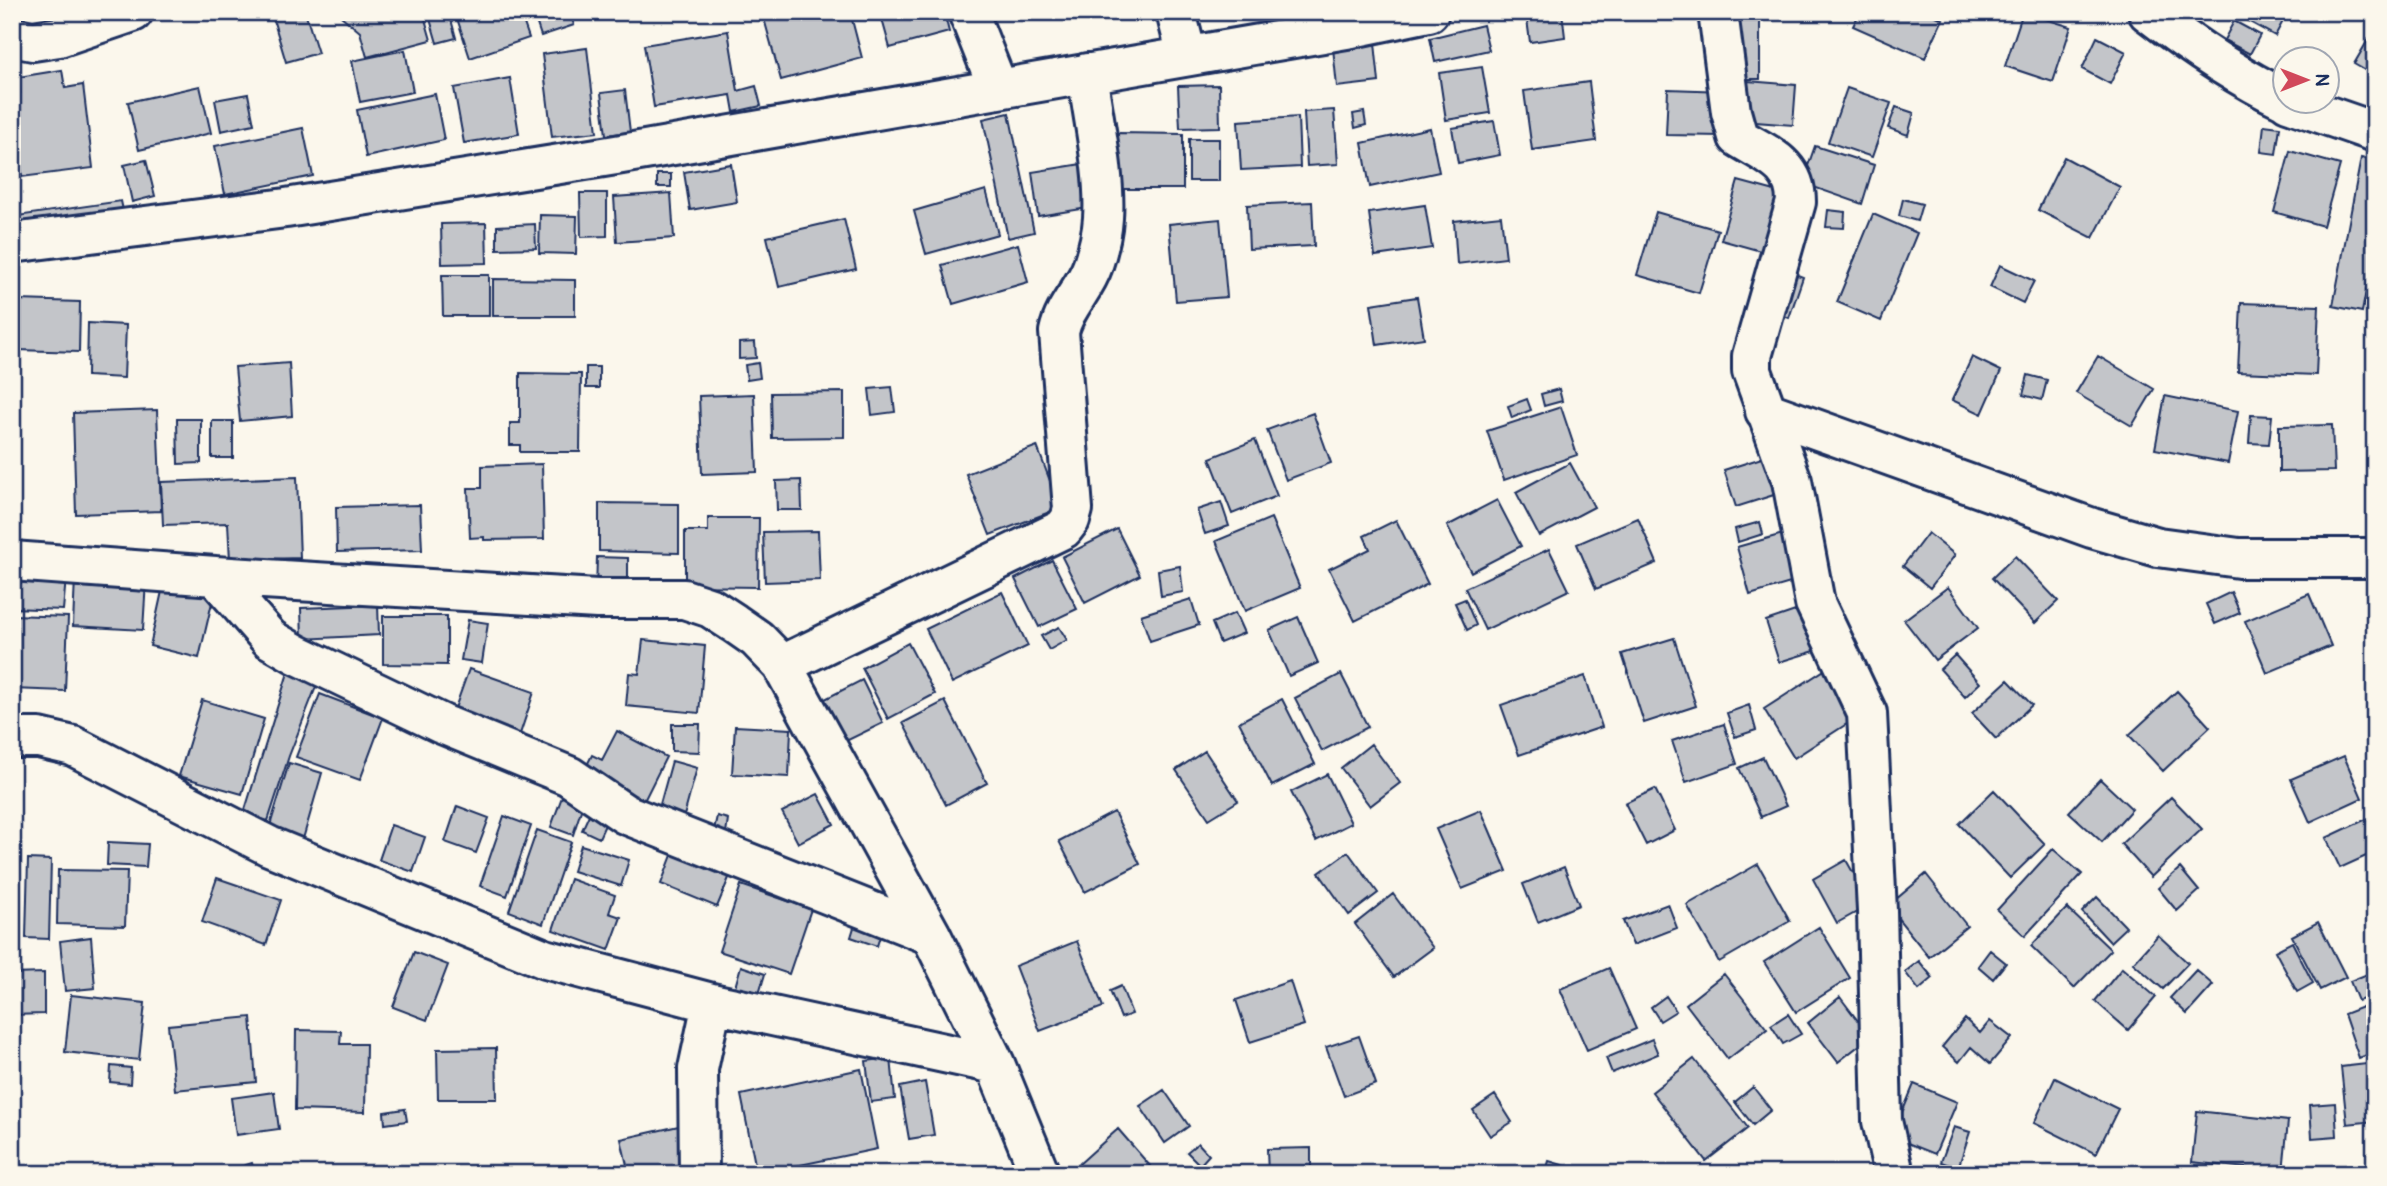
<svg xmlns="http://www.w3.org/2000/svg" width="2387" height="1186" font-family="Pangolin,sans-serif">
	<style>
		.building { fill: #c3c5c9; stroke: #1b2f5e; stroke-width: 2 }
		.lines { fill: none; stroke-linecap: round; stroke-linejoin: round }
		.minor-casing { stroke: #1b2f5e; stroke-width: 44 }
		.minor { stroke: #fbf7ec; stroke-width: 38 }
	</style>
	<rect width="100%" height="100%" fill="#fbf7ec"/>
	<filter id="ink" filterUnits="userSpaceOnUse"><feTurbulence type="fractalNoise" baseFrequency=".0143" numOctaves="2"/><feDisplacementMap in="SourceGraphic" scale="14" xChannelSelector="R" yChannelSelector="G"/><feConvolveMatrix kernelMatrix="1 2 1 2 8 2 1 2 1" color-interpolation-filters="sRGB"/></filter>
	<g filter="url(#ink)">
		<path class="building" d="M271 12H305L318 53 286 62Z
			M340 12H423L431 40 367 57 360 32 341 16Z
			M428 12H449L456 38 437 43Z
			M455 12H520L529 38 470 58Z
			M533 12H570L574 25 541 36Z
			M773 12H850L862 58 781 80 763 15Z
			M880 12H944L949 32 890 48Z
			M1526 12H1562L1565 37 1530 42Z
			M1738 12H1760V79H1737Z
			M1860 12H1927L1943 19 1925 58 1853 26Z
			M2023 12 2071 27 2053 82 2005 66Z
			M2237 12H2288L2275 36 2235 14Z
			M2234 21 2260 35 2250 54 2224 40Z
			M1483 25 1489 50 1435 62 1430 38Z
			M2375 28V76L2354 64Z
			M728 31 738 91 756 86 761 106 734 112 731 95 654 107 644 45Z
			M2097 37 2126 52 2110 84 2082 69Z
			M1375 43 1379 82 1337 87 1333 48Z
			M587 48 597 132 552 137 542 54Z
			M405 50 413 92 360 102 352 61Z
			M1482 67 1490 113 1446 120 1439 73Z
			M62 70 65 88 83 85 93 168 22 177 12 94 20 93 18 77Z
			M510 78 519 134 464 143 454 88Z
			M1747 81 1796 85 1793 125 1743 121Z
			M1589 82 1596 141 1532 150 1524 91Z
			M1219 85 1220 127 1180 128 1178 86Z
			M200 86 211 133 139 150 128 102Z
			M1847 88 1891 103 1872 157 1828 142Z
			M1668 89 1724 91 1721 136 1666 135Z
			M625 90 630 132 606 135 601 93Z
			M248 94 254 124 221 131 215 100Z
			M435 94 444 140 366 157 357 110Z
			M1896 107 1914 113 1908 135 1888 128Z
			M1334 110 1338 164 1307 166 1304 112Z
			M1364 112 1366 125 1355 128 1353 114Z
			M1009 113 1034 232 1008 238 983 119Z
			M1298 117 1300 167 1241 170 1238 121Z
			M1494 121 1500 155 1458 163 1452 128Z
			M2264 125 2280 127 2276 154 2261 152Z
			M303 128 313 176 225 194 215 146Z
			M1430 128 1439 172 1370 187 1362 143Z
			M1118 133 1183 134V189H1118Z
			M1189 139H1219V181H1189Z
			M1815 146 1874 165 1862 204 1802 183Z
			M2290 151 2340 165 2323 226 2274 212Z
			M2064 157 2120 187 2093 238 2038 210Z
			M2361 158 2375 161V288L2367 286 2362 312 2333 306Z
			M146 160 155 196 132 202 124 165Z
			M1088 163 1094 207 1038 216 1032 172Z
			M731 164 737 202 690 210 684 172Z
			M657 174H671V187H657Z
			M1738 181 1786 194 1768 253 1721 240Z
			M986 190 998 234 926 254 914 211Z
			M580 193H607V236L581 237Z
			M671 193 674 238 617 242 614 197Z
			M1903 199 1922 204 1917 221 1899 216Z
			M121 201 124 215 19 231 17 216Z
			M1312 202 1314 246 1249 249 1247 205Z
			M1425 205 1432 248 1375 256 1369 213Z
			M1828 210 1845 212 1844 228 1826 227Z
			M1656 212 1718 230 1699 293 1637 275Z
			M1873 214 1917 233 1881 321 1837 302Z
			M540 215 577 216 576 254 539 253Z
			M1501 216 1506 258 1457 264 1454 221Z
			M844 219 856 269 779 287 767 237Z
			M1220 219 1227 297 1176 301 1169 224Z
			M486 223 487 263 442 264 441 224Z
			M535 224 536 248 497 249V226Z
			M1018 244 1028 282 953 304 942 265Z
			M2000 265 2034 281 2023 303 1990 287Z
			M1787 271 1803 277 1789 318 1773 312Z
			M442 275H489V316H443Z
			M493 279 575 280V316H493Z
			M1417 297 1424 338 1377 345 1371 304Z
			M19 300 80 302 79 352 18 350Z
			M2241 303 2319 306 2316 375 2238 372Z
			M88 323 126 325 124 378 87 376Z
			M755 342 756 358 739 359V343Z
			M2098 356 2154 389 2132 426 2076 393Z
			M1972 357 2001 371 1982 414 1952 400Z
			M289 363 292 416 240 421 235 367Z
			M758 363 760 378 747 380 745 365Z
			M586 367H599V388H586Z
			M520 373 581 374 580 452H520V445H510V423H520Z
			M2028 375 2047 380 2042 400 2023 395Z
			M892 387 895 412 872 415 869 389Z
			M1559 389 1562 401 1544 406 1541 394Z
			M844 392V437L772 438 771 393Z
			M754 394 757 472 702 474 699 396Z
			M2165 396 2238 411 2228 463 2155 449Z
			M1527 399 1531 410 1512 418 1508 406Z
			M1561 407 1577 455 1504 480 1487 431Z
			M157 410 161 511 76 514 73 413Z
			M1313 413 1331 463 1286 480 1267 430Z
			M2251 415 2272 416 2269 444 2249 443Z
			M177 419H201V463L178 464Z
			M212 421H233V458H212Z
			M2332 425 2334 471 2279 472V426Z
			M1255 440 1277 496 1232 514 1210 458Z
			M1037 446 1060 508 990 535 966 474Z
			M1768 456 1780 493 1736 507 1724 470Z
			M1570 463 1594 507 1539 536 1516 492Z
			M542 464 544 539 484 540V537L470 538 468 488H482V466Z
			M297 477 300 558 230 560 228 523 163 525 161 482Z
			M801 480 802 510H777L776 481Z
			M1497 500 1521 546 1471 572 1447 526Z
			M1221 502 1229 526 1205 534 1197 510Z
			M599 503 679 504V553L599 551Z
			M420 505 422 550 337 552 336 507Z
			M708 518H759L758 587 685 586V531H708Z
			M1271 518 1300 588 1245 611 1216 541Z
			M1638 518 1657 563 1596 589 1577 544Z
			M1396 520 1428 584 1355 621 1329 569 1370 549 1364 536Z
			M1760 522 1763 534 1738 542 1735 529Z
			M1117 529 1140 575 1085 603 1062 557Z
			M818 531 820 580 765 582 763 532Z
			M1928 533 1955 555 1930 588 1903 566Z
			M1783 534 1797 581 1750 595 1737 547Z
			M1549 549 1569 590 1485 630 1465 588Z
			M2015 556 2058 601 2035 623 1992 578Z
			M597 557 628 558V592L596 591Z
			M1052 560 1077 609 1039 627 1015 579Z
			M1180 566 1183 592 1161 596 1158 570Z
			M12 575 66 578 63 610 12 608Z
			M75 577 146 581 143 630 73 626Z
			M164 582 214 594 199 658 150 646Z
			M1948 587 1978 628 1935 660 1904 620Z
			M1002 592 1028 646 952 683 926 629Z
			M2231 592 2240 613 2215 624 2206 604Z
			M2309 594 2331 646 2267 673 2245 621Z
			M1191 599 1199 625 1150 641 1141 615Z
			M1465 599 1476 625 1467 630 1455 603Z
			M378 605 379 635 302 639 301 608Z
			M1804 608 1818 650 1779 662 1766 621Z
			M1235 613 1244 633 1220 643 1212 623Z
			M12 615 68 617 65 691 12 689Z
			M383 616H447V665L383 664Z
			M1298 617 1318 663 1289 676 1269 630Z
			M468 620 488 623 482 663 461 660Z
			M1059 627 1067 640 1049 650 1041 636Z
			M1674 638 1696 706 1644 723 1622 654Z
			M643 640 705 646 699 713 626 706 629 673 639 674Z
			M908 643 935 694 888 719 862 668Z
			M1955 655 1980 683 1965 697 1940 669Z
			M292 660 321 674 289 756 268 821 244 813Z
			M469 669 534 692 519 737 453 714Z
			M1826 669 1856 718 1794 758 1764 709Z
			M1341 674 1368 727 1322 751 1295 698Z
			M1585 676 1602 727 1519 755 1501 705Z
			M862 680 883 723 844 742 823 700Z
			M2008 680 2032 705 1996 739 1972 713Z
			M2177 691 2210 727 2163 771 2129 735Z
			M320 694 383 718 360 780 296 757Z
			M1282 699 1315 764 1272 786 1239 722Z
			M202 700 264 719 242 794 179 776Z
			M945 701 987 783 946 805 903 723Z
			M1749 705 1756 730 1735 737 1727 713Z
			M672 724H700L699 752 672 751Z
			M1724 724 1737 764 1686 782 1672 741Z
			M735 726 791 729 789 777 732 774Z
			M617 731 666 757 643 803 584 771 592 755 602 760Z
			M1371 744 1400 783 1370 806 1341 768Z
			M1205 751 1238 801 1209 819 1176 770Z
			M2344 756 2362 798 2310 822 2291 779Z
			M1763 757 1786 806 1761 817 1739 768Z
			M672 761 697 768 684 816 659 808Z
			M289 763 322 773 303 839 269 829Z
			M1327 774 1351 823 1316 841 1291 792Z
			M2100 779 2132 809 2102 842 2069 812Z
			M1655 789 1675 830 1646 845 1625 803Z
			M1994 790 2045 844 2010 878 1959 824Z
			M563 794 584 801 573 835 551 827Z
			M818 794 834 824 798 843 782 812Z
			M2171 797 2202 829 2151 877 2121 844Z
			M457 806 489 818 476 853 445 842Z
			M592 808 609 816 599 838 582 830Z
			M1481 810 1507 871 1462 889 1436 829Z
			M1114 812 1140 864 1085 892 1059 841Z
			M2375 815V852L2340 868 2326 838Z
			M504 816 531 826 507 896 480 886Z
			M717 816 728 819 726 833 714 830Z
			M391 825 425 837 413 872 379 860Z
			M537 830 571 842 543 924 509 911Z
			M108 842 148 844 146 867 107 865Z
			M581 845 629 860 621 886 573 871Z
			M2053 849 2082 874 2025 936 1997 910Z
			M12 850H18V915H12Z
			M674 850 731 873 717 907 661 884Z
			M1348 852 1378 893 1349 915 1319 873Z
			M28 859 51 860 49 939 26 938Z
			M1846 860 1871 904 1837 923 1813 879Z
			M1758 864 1790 921 1719 962 1687 905Z
			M1564 867 1579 905 1538 922 1523 884Z
			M2180 868 2199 891 2177 911 2158 888Z
			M58 870 127 871 125 926 57 924Z
			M1926 874 1967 926 1929 957 1888 906Z
			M217 878 281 900 266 945 202 922Z
			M570 879 615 895 609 913 621 917 609 950 553 930Z
			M741 885 811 909 789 974 719 951Z
			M1393 894 1433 948 1394 977 1355 924Z
			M2097 897 2126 927 2110 942 2082 912Z
			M1668 904 1677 928 1633 945 1623 921Z
			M2067 908 2111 950 2074 988 2031 946Z
			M2318 922 2346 977 2320 990 2292 936Z
			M855 924 881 933 877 946 851 937Z
			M1819 927 1850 978 1796 1012 1764 962Z
			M2158 935 2188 963 2163 989 2133 963Z
			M91 937 95 988 65 991 60 941Z
			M1077 941 1103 1007 1040 1031 1015 966Z
			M2292 942 2313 983 2297 992 2275 951Z
			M1990 950 2006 963 1993 979 1978 966Z
			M414 952 448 965 427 1020 393 1007Z
			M1919 961 1933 978 1919 990 1905 972Z
			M741 966 765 974 759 994 735 987Z
			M1609 968 1636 1029 1587 1050 1560 989Z
			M2122 968 2156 997 2128 1030 2095 1001Z
			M2196 970 2213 985 2187 1014 2170 998Z
			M2375 971V995L2358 1001 2350 981Z
			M44 973V1014L12 1015V974Z
			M1724 974 1767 1029 1728 1059 1686 1004Z
			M1290 981 1304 1025 1250 1042 1236 1000Z
			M1121 986 1132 1014 1121 1018 1110 991Z
			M71 995 145 1003 139 1060 65 1052Z
			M1666 996 1676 1011 1660 1021 1651 1007Z
			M1840 997 1870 1037 1838 1062 1808 1023Z
			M2375 1002V1052L2359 1058 2344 1014Z
			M1788 1014 1801 1034 1783 1044 1771 1025Z
			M251 1017 256 1082 175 1090 168 1025Z
			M1965 1019 1980 1033 1990 1021 2012 1038 1990 1064 1971 1047 1959 1062 1942 1047Z
			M296 1030 341 1031 340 1044H366L365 1112 295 1110Z
			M1359 1036 1376 1084 1344 1096 1326 1047Z
			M1652 1039 1658 1054 1612 1073 1606 1058Z
			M496 1048 497 1099H438L437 1049Z
			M891 1058 895 1099 871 1102 866 1061Z
			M1694 1059 1748 1128 1706 1161 1652 1092Z
			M2375 1063V1121L2347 1124 2341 1067Z
			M111 1066 131 1068 130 1084 110 1082Z
			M861 1069 877 1149 757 1174 741 1095Z
			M2055 1078 2118 1109 2096 1154 2034 1123Z
			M925 1082 934 1135 909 1139 900 1087Z
			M1914 1084 1957 1102 1935 1154 1892 1137Z
			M1753 1087 1771 1110 1753 1125 1735 1102Z
			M1164 1090 1189 1126 1165 1143 1140 1106Z
			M274 1092 279 1129 236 1135 231 1098Z
			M1495 1095 1512 1122 1490 1136 1473 1110Z
			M2335 1103 2337 1136 2312 1138 2310 1105Z
			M405 1109 407 1121 385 1124 384 1112Z
			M2197 1111 2288 1121 2283 1172 2192 1162Z
			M683 1125 688 1174H629L621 1139Z
			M1954 1127 1970 1132 1958 1168 1941 1162Z
			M1118 1129 1157 1174H1068Z
			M1198 1143 1209 1155 1200 1165 1187 1152Z
			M1311 1148V1174H1268L1267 1149Z
			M1549 1161 1592 1174H1545Z
			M252 1163 255 1174H218Z"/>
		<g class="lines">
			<g class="minor-casing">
				<path id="minor" d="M968 12 998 88
					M1176 12 1187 56
					M1718 12 1731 112 1738 137C1766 155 1796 163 1796 202L1752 356V371L1792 481 1815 603 1867 713 1877 911 1882 1121 1894 1174
					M2148 12C2192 46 2236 76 2286 100
					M12 37 33 41 59 37 133 12
					M2288 102 2375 132
					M12 243 286 208 616 155 1352 28 1429 12
					M1765 411 2092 528 2158 547 2239 558H2375
					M12 561 215 576 270 639 296 654 442 724 569 776 625 814 931 935
					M215 576 597 599H684L711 608 734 623 757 639 782 665 931 935 995 1064 1040 1174
					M782 665 1063 529 1070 520 1073 509 1059 332C1064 307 1085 289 1093 265 1098 250 1102 234 1103 218 1106 175 1093 117 1087 73
					M12 738H39L73 746 269 846 545 959 712 1003 995 1064
					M699 1174 698 1069 712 1003"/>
			</g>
			<use href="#minor" class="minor"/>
		</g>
	</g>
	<rect width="2387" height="1186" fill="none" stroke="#fbf7ec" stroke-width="42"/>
	<rect x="21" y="21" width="2345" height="1144" fill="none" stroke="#1b2f5e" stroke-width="2.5" filter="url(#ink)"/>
	<g transform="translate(2306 80) rotate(90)"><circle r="33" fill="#fbf7ec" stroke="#a1a7b3" stroke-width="2"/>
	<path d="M0-5L12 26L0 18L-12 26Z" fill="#d1495b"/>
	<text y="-10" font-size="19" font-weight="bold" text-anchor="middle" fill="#1b2f5e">N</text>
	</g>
</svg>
